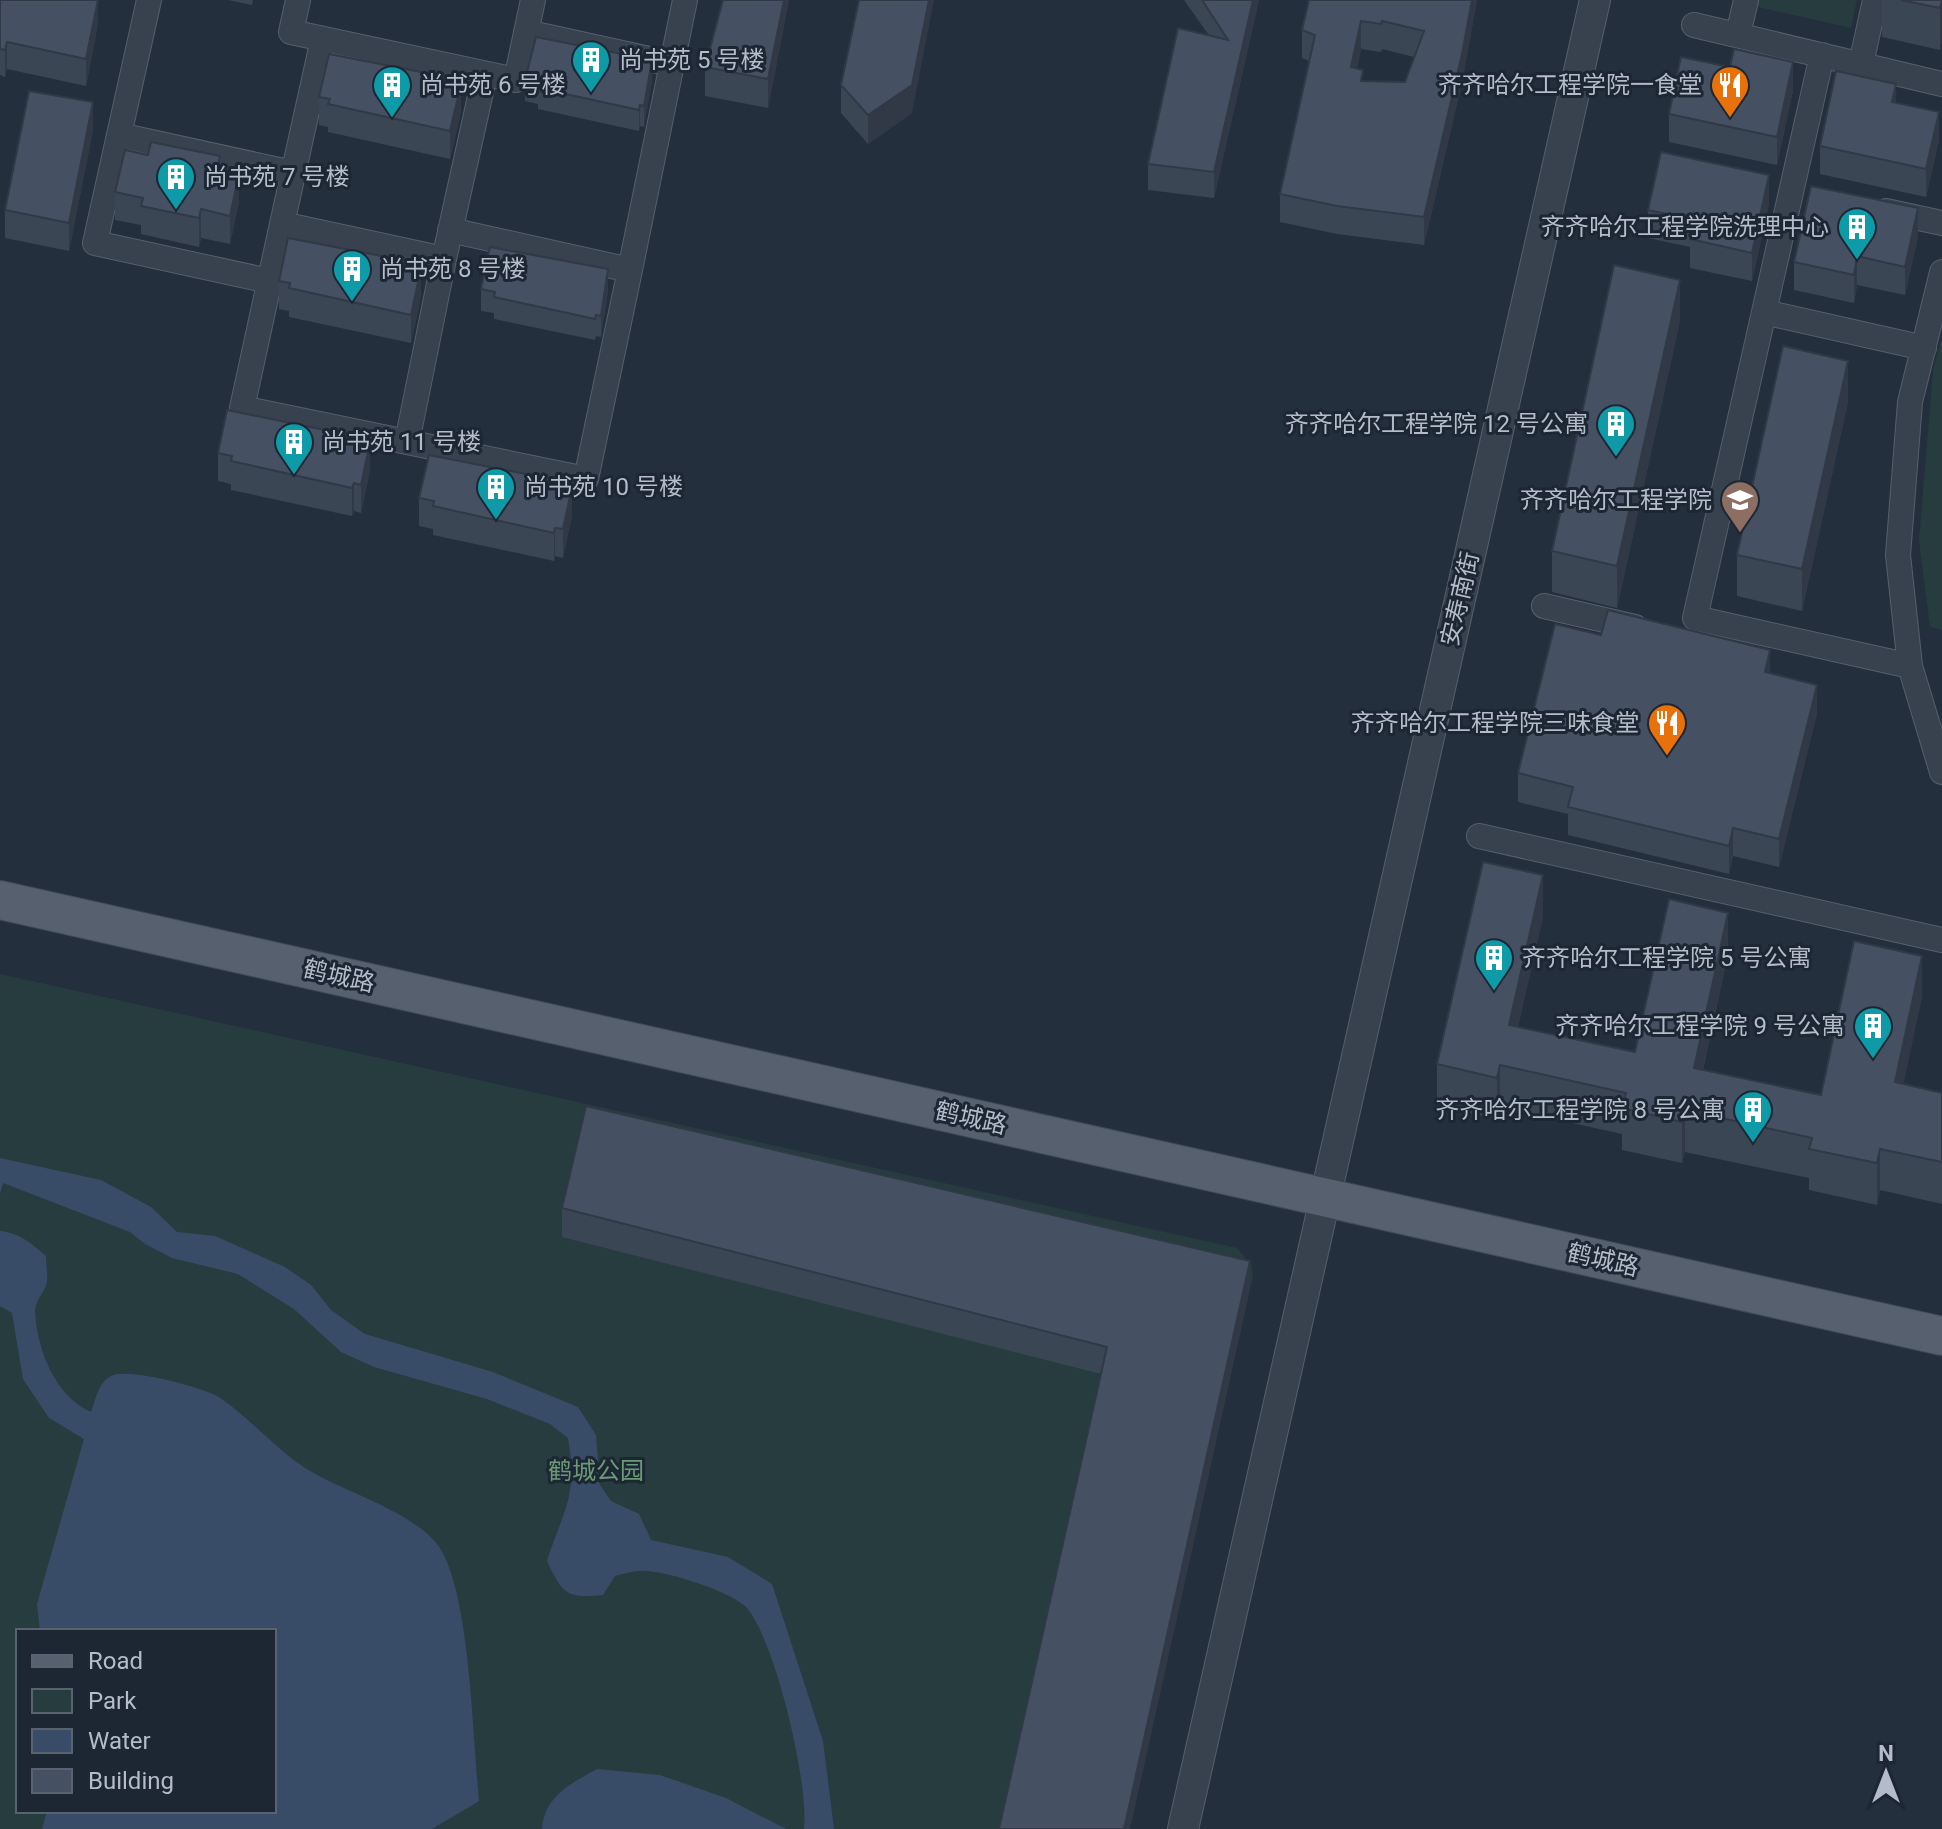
<svg xmlns="http://www.w3.org/2000/svg" width="1942" height="1829" font-family="Roboto,'Noto Sans SC',sans-serif">
	<style>
		.green { fill: #263c3f; fill-rule: evenodd }
		.water { fill: #394c67 }
		.lines { fill: none; stroke-linecap: round; stroke-linejoin: round }
		.minor-casing { stroke: #565f6c; stroke-width: 26 }
		.tertiary-casing { stroke: #565f6c; stroke-width: 32 }
		.primary-casing { stroke: #414a57; stroke-width: 40 }
		.minor { stroke: #38414e; stroke-width: 24 }
		.tertiary { stroke: #38414e; stroke-width: 30 }
		.primary { stroke: #56606e; stroke-width: 38 }
		.wall { fill: #3b4654; fill-rule: evenodd }
		.shaded-wall { fill: #303945 }
		.building { fill: #455162; stroke: #303945; stroke-width: 2; fill-rule: evenodd }
		.labels { text-anchor: middle; stroke-width: 6; stroke-linejoin: round; paint-order: stroke }
		.poi-label { font-size: 24px; fill: #b4bcc9; stroke: #1d2633; text-anchor: start }
		.street-label { font-size: 24px; fill: #b4bcc9; stroke: #1d2633 }
		.park-label { font-size: 24px; fill: #6b9a76; stroke: #1d2633 }
	</style>
	<rect width="100%" height="100%" fill="#242f3e"/>
	<path class="green" d="M1756 0H1857L1851 28 1754 6Z
		M1942 337V630L1930 627 1919 541 1933 371Z
		M0 974 1237 1248 1252 1265 1253 1276 1130 1829H0ZM18 1631H274V1811H18Z"/>
	<path class="water" d="M0 1158 101 1180 151 1207 177 1232 215 1236 285 1267 311 1285 331 1310 365 1334 493 1372 578 1407 596 1435 600 1485 611 1501 639 1514 651 1540 728 1557 772 1584 823 1741 834 1829H804C809 1784 776 1643 747 1608 733 1592 667 1571 645 1571 636 1570 624 1574 615 1576L603 1595C566 1599 562 1593 547 1561 564 1508 578 1497 568 1438L550 1424 487 1399 374 1367 341 1352 294 1309 238 1274 172 1258 145 1244 130 1232 3 1183 0 1194Z
		M0 1231C20 1233 31 1243 46 1256 46 1264 48 1274 47 1282 45 1292 35 1300 35 1311 37 1350 55 1396 91 1412 96 1399 98 1383 111 1376 127 1367 201 1387 217 1396 251 1418 277 1452 312 1472 347 1493 420 1514 441 1550 470 1598 473 1740 479 1801L432 1829H42L47 1811H274V1631H40L37 1604 84 1439 49 1418 23 1379 12 1313 0 1306Z
		M597 1769 660 1775 726 1798 786 1829H542C544 1797 571 1783 597 1769Z"/>
	<g class="lines">
		<g class="minor-casing">
			<path id="minor" d="M298 0 291 32 516 80 533 0
				M1694 25 1942 84
				M526 32 672 64
				M1738 35 1746 0
				M323 39 282 224 444 259 485 74
				M1822 55 1764 312 1924 348
				M1861 64 1875 0
				M119 135 149 0
				M1886 211 1942 223
				M282 224 242 408 586 479 630 270 450 230
				M630 270 685 0
				M1942 272 1910 402 1898 555 1910 666 1942 772
				M269 281 95 243 119 135 293 173
				M1764 312 1695 618 1910 666
				M407 442 444 259
				M1544 606 1635 627
				M1479 836 1942 940"/>
		</g>
		<g class="tertiary-casing">
			<path id="tertiary" d="M1183 1829 1595 0"/>
		</g>
		<g class="primary-casing">
			<path id="primary" d="M0 900 1942 1336"/>
		</g>
		<use href="#minor" class="minor"/>
		<use href="#tertiary" class="tertiary"/>
		<use href="#primary" class="primary"/>
	</g>
	<path class="wall" d="M0 0H98V24L86 86 7 69 5 77 0 75Z
		M228 0H253L252 5Z
		M723 0H789L768 108 705 96V67Z
		M1184 0H1259L1214 198 1148 190V164L1208 34Z
		M1309 0H1477L1462 82 1424 245 1337 234 1280 222V194L1309 61 1302 58V30ZM1361 49 1381 52 1382 49 1414 57 1405 82 1363 81 1357 68Z
		M1882 0H1942V41L1940 50 1882 37Z
		M1730 67 1793 90 1777 165 1669 142V114Z
		M525 80 652 81 644 127 640 126 639 131 538 109V104L525 101Z
		M841 85 912 113 868 144 841 113Z
		M319 97 461 112 450 159 328 132V127L319 125Z
		M1896 103 1939 140 1926 197 1820 174V146Z
		M93 130 69 251 5 238V210Z
		M220 170 239 202 230 244 201 238 199 247 141 234V225L115 220V192Z
		M1769 204 1752 281 1690 268V247L1648 238V210Z
		M1918 236 1905 295 1857 285 1854 303 1794 290V262Z
		M279 281 421 296 411 343 289 317V311L279 309Z
		M481 289 608 291 601 337 596 336 595 340 494 319V313L481 311Z
		M1680 321 1617 608 1552 592V551Z
		M1848 402 1802 611 1737 596V555Z
		M359 440 370 470 361 513 354 511 352 516 231 490V484L218 481V453Z
		M561 485 572 516 563 558 555 556 554 561 433 535V529L419 526V498Z
		M1601 635 1770 673 1817 713 1779 867 1733 856 1729 874 1568 835V814L1518 802V773Z
		M1543 917 1518 1027 1635 1052 1728 954 1703 1070 1821 1095 1922 997 1903 1084 1942 1093V1204L1880 1190 1877 1205 1809 1190V1178L1685 1152 1682 1163 1622 1150V1134L1500 1107 1497 1119 1437 1106V1064Z
		M562 1208 1250 1289 1101 1374 562 1237Z"/>
	<path class="shaded-wall" d="M98 0V24L86 86V59Z
		M784 0H789L768 108V79Z
		M929 0H934L912 113 868 144V115Z
		M1253 0H1259L1214 198V172Z
		M1472 0H1477L1462 82 1424 245V217Z
		M1942 0V41L1940 50V8Z
		M1361 21V49L1351 95V67Z
		M7 42V69L5 77V50Z
		M652 60V81L644 127V106Z
		M1793 62V90L1777 165V137Z
		M461 84V112L450 159V131Z
		M1896 84V112L1892 102Z
		M93 102V130L69 251V223Z
		M640 105V126L639 131V110Z
		M1939 112V140L1926 197V169Z
		M239 174V202L230 244V216Z
		M1769 175V204L1752 281V253Z
		M1918 208V236L1905 295V267Z
		M201 209V238L199 247V218Z
		M1857 256V285L1854 303V275Z
		M421 268V296L411 343V315Z
		M608 269V291L601 337V316Z
		M1680 280V321L1617 608V566Z
		M1848 361V402L1802 611V569Z
		M370 442V470L361 513V485Z
		M354 483V511L352 516V488Z
		M572 487V516L563 558V529Z
		M555 528V556L554 561V533Z
		M1770 650V679L1765 672Z
		M1817 685V713L1779 867V839Z
		M1733 828V856L1729 874V846Z
		M1543 875V917L1509 1066V1025Z
		M1728 913V954L1694 1109V1068Z
		M1922 956V997L1895 1124V1082Z
		M1500 1065V1107L1497 1119V1078Z
		M1685 1110V1152L1682 1163V1122Z
		M1880 1149V1190L1877 1205V1163Z
		M1250 1261V1289L1130 1829H1124Z"/>
	<path class="building" d="M0 0H98L86 59 7 42 5 50 0 49Z
		M723 0H784L768 79 705 67Z
		M859 0H929L912 85 868 115 841 85Z
		M1202 0H1253L1214 172 1148 164 1178 28 1228 40Z
		M1309 0H1472L1462 54 1424 217 1337 206 1280 194 1315 35 1302 30ZM1361 21 1381 24 1382 21 1424 31 1405 82 1361 81 1363 70 1351 67Z
		M1901 0H1942L1940 8Z
		M536 37 652 60 644 106 640 105 639 110 538 88 540 83 525 80Z
		M1734 49 1793 62 1777 137 1669 114 1681 57 1730 67Z
		M329 54 457 79 461 84 450 131 328 104 330 99 319 97Z
		M1836 71 1896 84 1892 102 1939 112 1926 169 1820 146Z
		M29 91 93 102 69 223 5 210Z
		M151 142 220 156 217 169 239 174 230 216 201 209 199 218 141 206 143 198 115 192 125 150 148 155Z
		M1661 152 1769 175 1752 253 1690 239 1694 220 1648 210Z
		M1811 186 1918 208 1905 267 1857 256 1854 275 1794 262Z
		M288 238 418 263 421 268 411 315 289 288 290 283 279 281Z
		M490 247 608 269 601 316 596 315 595 319 494 297 495 292 481 289Z
		M1614 265 1680 280 1617 566 1552 551Z
		M1783 346 1848 361 1802 569 1737 555Z
		M227 410 359 437V440L370 442 361 485 354 483 352 488 231 461 232 456 218 453Z
		M429 455 561 481 560 485 572 487 563 529 555 528 554 533 433 506 434 501 419 498Z
		M1608 610 1770 650 1765 672 1817 685 1779 839 1733 828 1729 846 1568 807 1573 787 1518 773 1555 624 1601 635Z
		M1483 862 1543 875 1509 1025 1635 1052 1669 899 1728 913 1694 1068 1821 1095 1854 941 1922 956 1895 1082 1942 1093V1162L1880 1149 1877 1163 1809 1149 1812 1138 1685 1110 1682 1122 1622 1108 1626 1093 1500 1065 1497 1078 1437 1064Z
		M586 1106 1250 1261 1124 1829H999L1107 1347 562 1208Z"/>
	<defs>
		<g id="building-pin" transform="scale(2)"><path d="M0 17L-7.5 6A9.5 9.5 0 1 1 7.5 6Z" fill="#0f9aa8" stroke="#1d2633"/><path d="M-4-6H4V6H1V3H-1V6H-4ZM-2.5-4.3h1.7v1.8h-1.7ZM.8-4.3h1.7v1.8H.8ZM-2.5-1h1.7V.8h-1.7ZM.8-1h1.7V.8H.8Z" fill="#fff"/></g>
		<g id="restaurant-pin" transform="scale(2)"><path d="M0 17L-7.5 6A9.5 9.5 0 1 1 7.5 6Z" fill="#e8710a" stroke="#1d2633"/><path d="M-5-6h1v4h1v-4h1v4h1v-4h1v5L-1.5 .5V6h-2V.5L-5-1ZM5-6V6H3V1.5H1.5Q1.5-4 5-6Z" fill="#fff"/></g>
		<g id="university-pin" transform="scale(2)"><path d="M0 17L-7.5 6A9.5 9.5 0 1 1 7.5 6Z" fill="#8d6e63" stroke="#1d2633"/><path d="M0-5L7-2L0 1L-7-2ZM-4 1L0 2.5L4 1V4Q0 6-4 4Z" fill="#fff"/></g>
	</defs>
	<g fill-rule="evenodd">
		<use href="#building-pin" x="591" y="60"/>
		<use href="#building-pin" x="392" y="85"/>
		<use href="#restaurant-pin" x="1730" y="85"/>
		<use href="#building-pin" x="176" y="177"/>
		<use href="#building-pin" x="1857" y="227"/>
		<use href="#building-pin" x="352" y="269"/>
		<use href="#building-pin" x="1616" y="424"/>
		<use href="#building-pin" x="294" y="442"/>
		<use href="#building-pin" x="496" y="487"/>
		<use href="#university-pin" x="1740" y="500"/>
		<use href="#restaurant-pin" x="1667" y="723"/>
		<use href="#building-pin" x="1494" y="958"/>
		<use href="#building-pin" x="1873" y="1026"/>
		<use href="#building-pin" x="1753" y="1110"/>
	</g>
	<g class="labels">
		<g class="poi-label">
			<text x="619" y="68">尚书苑 5 号楼</text>
			<text x="420" y="93">尚书苑 6 号楼</text>
			<text x="1702" y="93" text-anchor="end">齐齐哈尔工程学院一食堂</text>
			<text x="204" y="185">尚书苑 7 号楼</text>
			<text x="1829" y="235" text-anchor="end">齐齐哈尔工程学院洗理中心</text>
			<text x="380" y="277">尚书苑 8 号楼</text>
			<text x="1588" y="432" text-anchor="end">齐齐哈尔工程学院 12 号公寓</text>
			<text x="322" y="450">尚书苑 11 号楼</text>
			<text x="524" y="495">尚书苑 10 号楼</text>
			<text x="1712" y="508" text-anchor="end">齐齐哈尔工程学院</text>
			<text x="1639" y="731" text-anchor="end">齐齐哈尔工程学院三味食堂</text>
			<text x="1522" y="966">齐齐哈尔工程学院 5 号公寓</text>
			<text x="1845" y="1034" text-anchor="end">齐齐哈尔工程学院 9 号公寓</text>
			<text x="1725" y="1118" text-anchor="end">齐齐哈尔工程学院 8 号公寓</text>
		</g>
		<g class="street-label">
			<text transform="translate(1460 599) rotate(-77)" y="8">安寿南街</text>
			<text transform="translate(339 976) rotate(13)" y="8">鹤城路</text>
			<text transform="translate(971 1118) rotate(13)" y="8">鹤城路</text>
			<text transform="translate(1603 1260) rotate(13)" y="8">鹤城路</text>
		</g>
		<g class="park-label">
			<text x="596" y="1479">鹤城公园</text>
		</g>
	</g>
	<rect x="16" y="1629" width="260" height="184" fill="#1d2633" stroke="#59626f" stroke-width="2"/>
	<rect x="32" y="1655" width="40" height="12" fill="#56606e" stroke="#59626f" stroke-width="2"/>
	<text x="88" y="1669" font-size="24" fill="#b4bcc9">Road</text>
	<rect x="32" y="1689" width="40" height="24" fill="#263c3f" stroke="#59626f" stroke-width="2"/>
	<text x="88" y="1709" font-size="24" fill="#b4bcc9">Park</text>
	<rect x="32" y="1729" width="40" height="24" fill="#394c67" stroke="#59626f" stroke-width="2"/>
	<text x="88" y="1749" font-size="24" fill="#b4bcc9">Water</text>
	<rect x="32" y="1769" width="40" height="24" fill="#455162" stroke="#59626f" stroke-width="2"/>
	<text x="88" y="1789" font-size="24" fill="#b4bcc9">Building</text>
	<g transform="translate(1886 1773)" stroke="#1d2633" stroke-width="6" paint-order="stroke">
	<path d="M0-6L14 30L0 20L-14 30Z" fill="#b4bcc9"/>
	<text y="-12" font-size="22" font-weight="bold" text-anchor="middle" fill="#b4bcc9">N</text>
	</g>
</svg>
